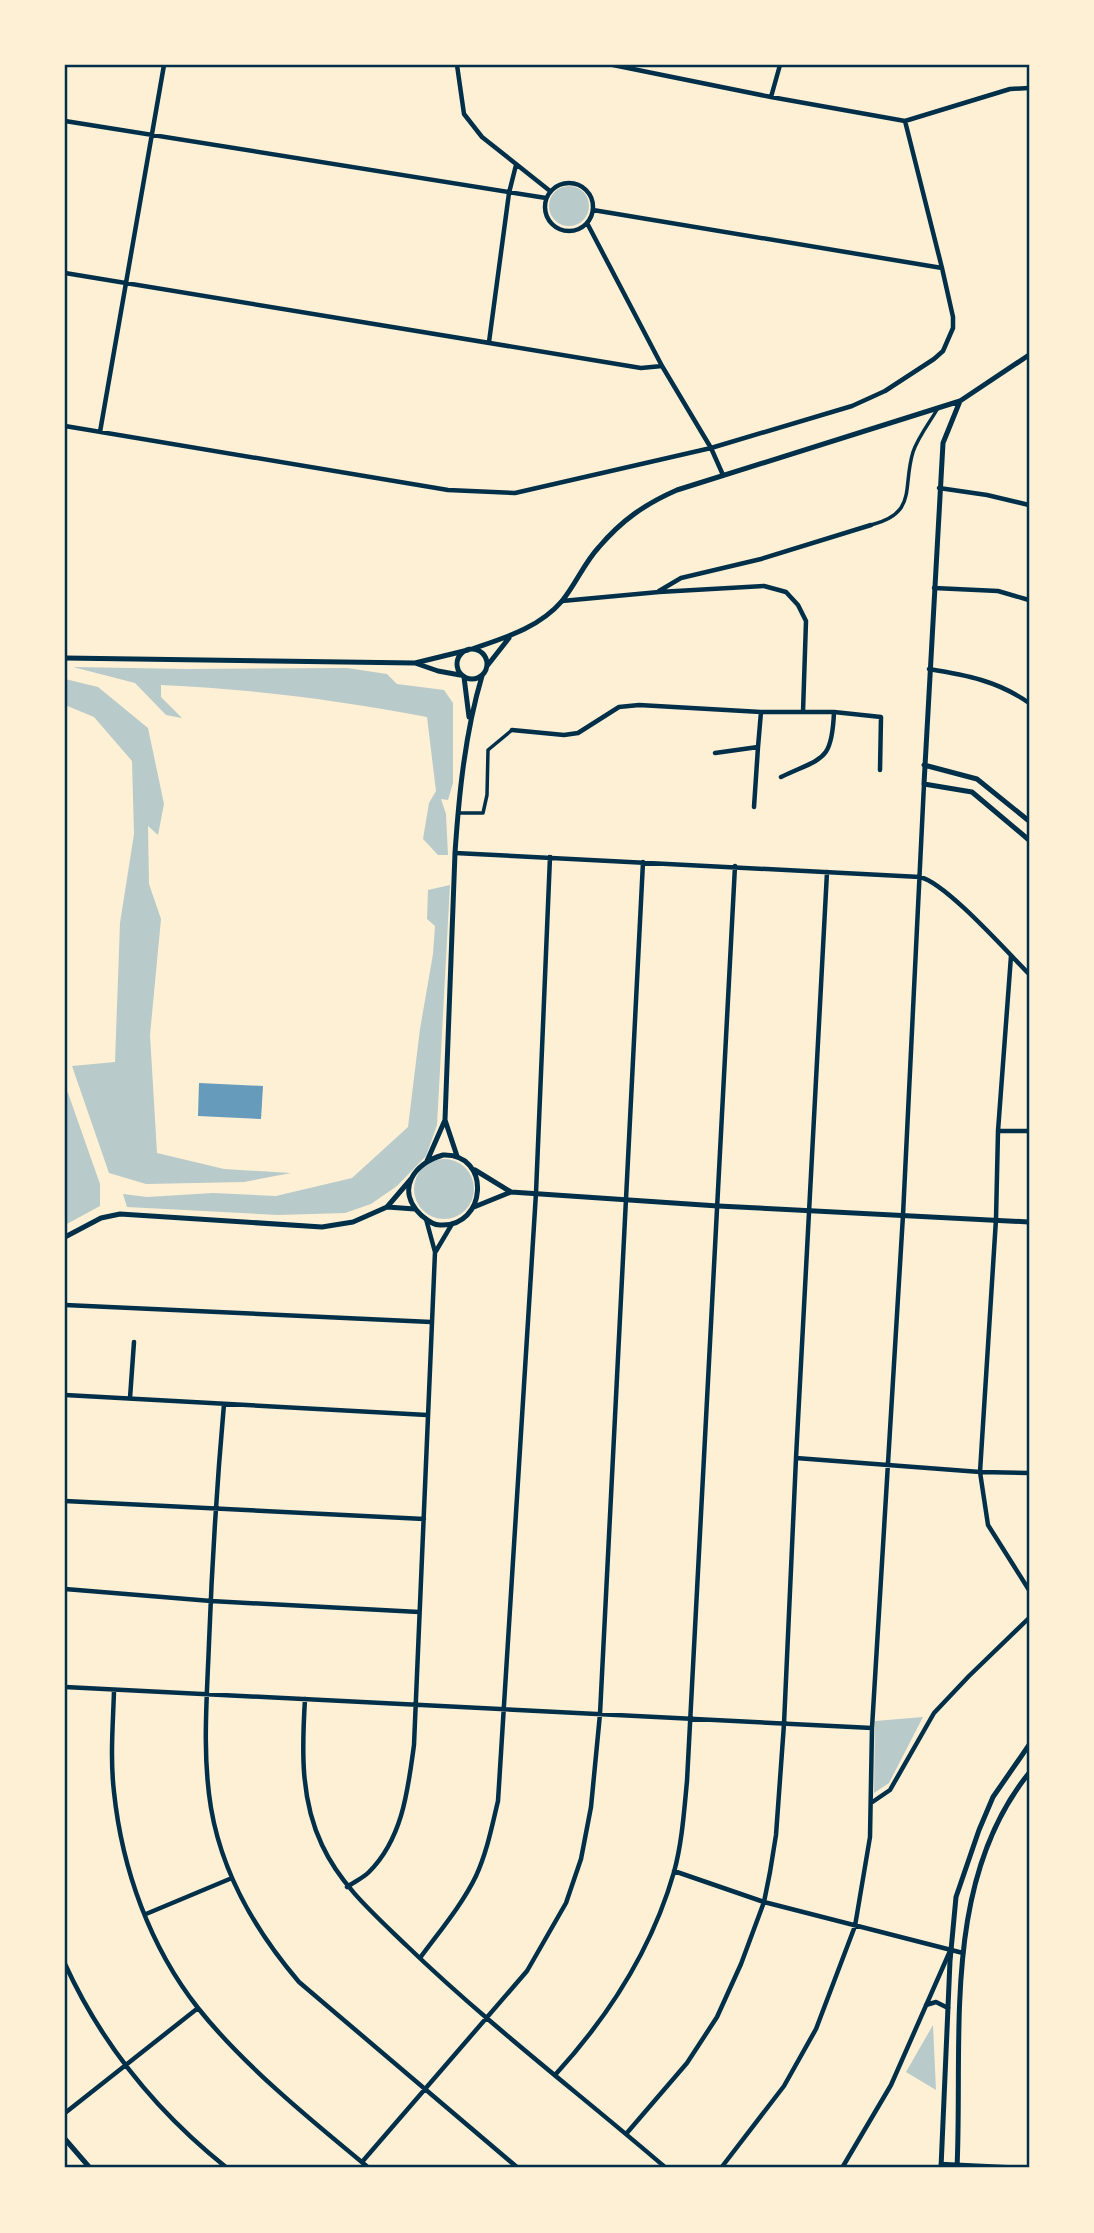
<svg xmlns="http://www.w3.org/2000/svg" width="1094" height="2233" font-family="'DejaVu Sans',sans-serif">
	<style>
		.green { fill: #b9caca }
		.water { fill: #669bbc }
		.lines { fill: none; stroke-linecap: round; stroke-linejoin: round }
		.pedestrian { stroke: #003049; stroke-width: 3.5 }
		.minor { stroke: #003049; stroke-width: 4.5 }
		.tertiary { stroke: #003049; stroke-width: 5 }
		.neatline { fill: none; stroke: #003049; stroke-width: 2.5 }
	</style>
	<rect width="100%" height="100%" fill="#fdf0d5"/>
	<path class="green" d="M549 206a20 20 0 1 1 40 0a20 20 0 1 1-40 0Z
		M73 667 187 669 347 668 387 674 397 684 444 690 453 703V783L448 800 441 799 446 814 448 855H438L423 839 429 803 436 791 427 717C339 700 251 689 161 685V697L182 718 166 715 135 683Z
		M65 679 98 687 148 728 164 804 158 835 148 826 149 884 161 919 150 1035 157 1153 224 1169 291 1173 244 1182 146 1184 109 1173 72 1066 115 1062 120 923 134 834 132 761 94 717 65 705Z
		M450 885 437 1125 426 1156 397 1186 371 1204 345 1213 278 1215 127 1207 123 1194 147 1197 213 1193 276 1196 352 1178 408 1127 420 1029 433 954 435 926 427 919 428 890Z
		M65 1089 68 1093 100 1184V1206L65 1225Z
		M414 1189a30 30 0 1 1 60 0a30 30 0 1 1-60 0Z
		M923 1717 889 1783 874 1793 875 1721Z
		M933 2025 936 2090 906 2072Z"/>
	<path class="water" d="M199 1083 263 1086 261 1119 198 1116Z"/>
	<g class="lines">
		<path class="pedestrian" d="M871 525C918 513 902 488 913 452 918 437 930 422 938 408
			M458 813H483L487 795 488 750 512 730"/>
		<path class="minor" d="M457 65 464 114 482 137 550 191
			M613 65 771 97 905 121 1010 89 1029 88
			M771 97 780 65
			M65 121 546 198
			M545 207a24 24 0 1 1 48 0a24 24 0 1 1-48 0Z
			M593 210 942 268
			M587 223 662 366 711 448 723 475
			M65 273 641 368 662 366
			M489 342 509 193 516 165
			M65 426 448 490 515 493 711 448 852 406 885 391 934 359 943 351 953 328V317L942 268 905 121
			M100 432 164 65
			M939 488 987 495 1029 505
			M934 588 998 591 1029 600
			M659 591 681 578 761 559 871 525
			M562 601 659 592 764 586 786 592 798 605 806 621 803 712
			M929 669C966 675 998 681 1029 703
			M512 730 564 735 578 733 619 707 639 705 761 712H834L881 717 880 770
			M715 753 758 747 761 712
			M781 777C823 757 832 762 834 712
			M754 807 758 747
			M455 853 920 877C946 883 1007 952 1029 974
			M1011 956 998 1131 996 1219 980 1472 988 1525 1029 1590
			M998 1131H1029
			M436 1251 452 1224
			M65 1305 431 1322
			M65 1395 427 1415
			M130 1398 134 1342
			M224 1404C217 1483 212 1563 209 1643 207 1697 202 1754 211 1808 222 1873 257 1933 299 1982L518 2168
			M796 1458 980 1472 1029 1473
			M65 1501 424 1519
			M65 1589 211 1601 419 1612
			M65 1687 872 1728
			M114 1691C113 1724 110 1758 114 1792 122 1869 150 1947 198 2008 243 2065 313 2122 369 2168
			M305 1699C302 1748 300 1799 322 1845 341 1886 375 1915 407 1946 489 2025 580 2094 666 2168
			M871 1803 890 1790 934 1713 969 1676 1029 1618
			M674 1871 764 1902 963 1953
			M347 1887C354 1882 363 1878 369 1872 403 1838 408 1789 414 1745L435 1252 426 1219
			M146 1914 232 1878
			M420 1958C439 1932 462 1905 476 1876 487 1852 492 1826 498 1801L536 1193 550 857
			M65 1964C102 2045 158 2113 227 2168
			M926 2005 936 2002 948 2008
			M555 2075C609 2016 652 1949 674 1872 682 1843 684 1812 687 1781L735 866
			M65 2113 198 2008
			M626 2134 687 2063 717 2017 741 1964 764 1902 770 1872 776 1835 784 1724 796 1458 827 872
			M362 2162 527 1971 566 1903 581 1859 591 1807 600 1714 643 862
			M941 2164 1025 2168
			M721 2168 784 2086 816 2029 855 1926 870 1837 872 1728 903 1215 924 784
			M842 2168 891 2085 950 1951"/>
		<path class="tertiary" d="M960 401 943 443 924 784 972 792 1029 840
			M472 649C504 638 539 628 562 601 576 584 584 563 599 547 622 520 645 504 677 490L960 401 1029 355
			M457 664a15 15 0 1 1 30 0a15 15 0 1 1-30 0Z
			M65 658 415 663 468 650
			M415 663 438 671 460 675
			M487 666 509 638
			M464 677 469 717
			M924 765 977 779 1029 821
			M443 1155C492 1153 487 1228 440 1225 432 1225 426 1219 421 1215 395 1190 414 1163 443 1155Z
			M457 1156 445 1120 455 853C459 794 465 733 482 676
			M427 1161 445 1120
			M475 1170 511 1192
			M387 1207 415 1209
			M474 1207 511 1192 718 1206 1029 1222
			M65 1237 101 1218 120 1214 322 1227 353 1222 387 1207 411 1179
			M65 2139 90 2168
			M941 2168 950 1961 956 1897 979 1830 993 1797 1029 1745
			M957 2168C963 2037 941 1882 1029 1773"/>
	</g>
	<rect width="1094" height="2233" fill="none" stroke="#fdf0d5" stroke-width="133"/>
	<rect x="66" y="66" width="962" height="2100" class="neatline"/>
</svg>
